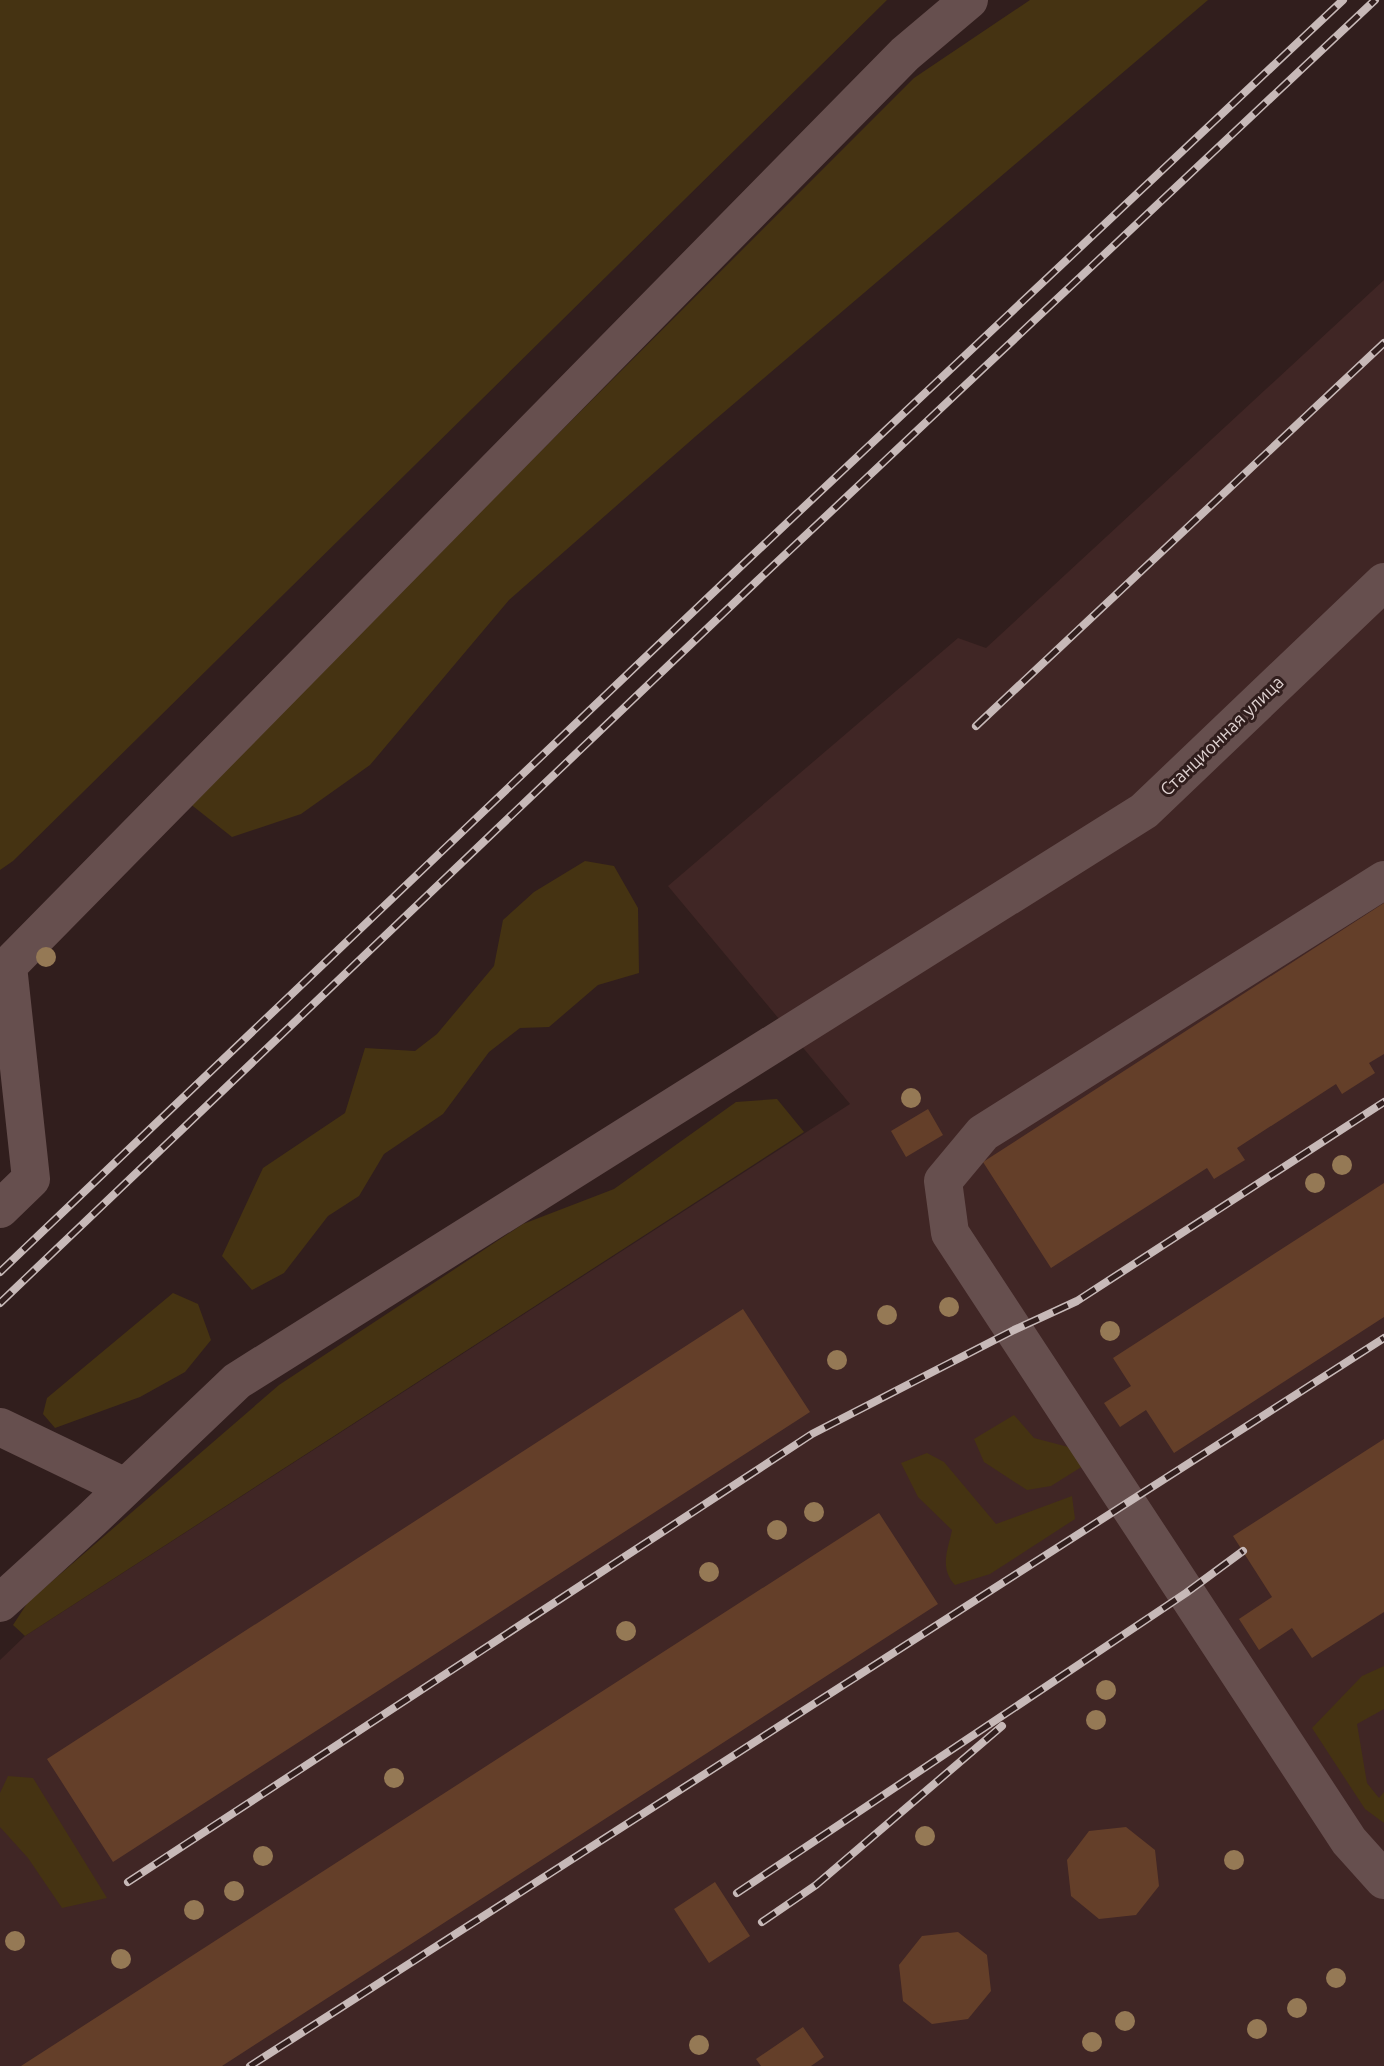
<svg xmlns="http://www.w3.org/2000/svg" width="1384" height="2066" font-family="Ubuntu,sans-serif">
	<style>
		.built { fill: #402625 }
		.green { fill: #453312 }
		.building { fill: #643f29 }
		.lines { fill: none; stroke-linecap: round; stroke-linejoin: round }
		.minor { stroke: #664f4e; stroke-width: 38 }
		.rail-casing { stroke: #c7b9b8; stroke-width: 8 }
		.rail { stroke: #311e1d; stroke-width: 5; stroke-dasharray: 16; stroke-linecap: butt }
		.tree { fill: #957955 }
		.labels { text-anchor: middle; stroke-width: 6; stroke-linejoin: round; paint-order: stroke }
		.street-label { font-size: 18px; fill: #ded1d0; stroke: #311e1d }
	</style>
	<rect width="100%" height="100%" fill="#311e1d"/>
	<path class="built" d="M1384 280V2066H0V1660L25 1636 850 1104 668 886 958 638 986 648Z"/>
	<path class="green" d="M0 0H887L13 861 0 870Z
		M1030 0H1208L696 436 509 600 370 765 301 814 232 837 189 803 914 78Z
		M585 861 614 866 638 908 639 973 598 985 549 1027 520 1028 489 1052 443 1114 384 1154 359 1196 328 1216 284 1273 252 1290 222 1256 263 1168 345 1113 365 1048 415 1051 437 1034 494 966 503 920 534 892Z
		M777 1099 804 1132 25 1636 13 1625 28 1602 279 1385 523 1224 614 1189 736 1102Z
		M173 1293 198 1304 211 1340 185 1372 140 1397 55 1428 43 1414 47 1398Z
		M1014 1415 1034 1438 1076 1449 1083 1466 1051 1486 1027 1490 984 1462 974 1439Z
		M927 1453 944 1462 996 1524 1072 1496 1075 1519 990 1574 955 1585C939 1568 948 1550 952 1530L918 1497 901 1463Z
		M1384 1666V1709L1357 1724 1367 1783 1379 1798 1384 1792V1823L1365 1809 1312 1728 1362 1676Z
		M8 1776 33 1778 107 1898 62 1908 28 1858 0 1827V1793Z"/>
	<path class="building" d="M1384 903V1054L1369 1063 1375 1073 1342 1094 1336 1084 1237 1148 1245 1160 1214 1179 1207 1168 1051 1268 983 1162Z
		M928 1109 943 1135 906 1157 891 1131Z
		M1384 1183V1317L1174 1453 1146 1410 1120 1427 1104 1403 1131 1386 1113 1358Z
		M743 1309 810 1412 113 1862 47 1759Z
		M1384 1439V1612L1312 1658 1292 1628 1259 1650 1239 1619 1272 1597 1233 1536Z
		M879 1513 938 1604 222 2066H21Z
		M1126 1827 1155 1850 1159 1886 1136 1915 1099 1919 1071 1896 1067 1860 1089 1831Z
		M715 1882 750 1936 709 1963 674 1909Z
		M958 1932 987 1955 991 1991 968 2019 932 2024 903 2001 899 1965 922 1936Z
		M803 2027 824 2057 811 2066H761L756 2059Z"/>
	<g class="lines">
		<path class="minor" d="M1384 880 983 1133 943 1181 950 1233 1349 1841 1384 1880
			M0 1209 31 1179 8 966 905 54 969 0
			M0 1427 125 1487
			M0 1603 91 1520 237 1381 1144 811 1384 582"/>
		<g class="rail-casing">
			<path id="rail" d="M976 726 1384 343
				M0 1272 738 569 1343 0
				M0 1303 756 582 1375 0
				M128 1882 812 1434 1014 1330 1077 1301 1384 1102
				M737 1893 1186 1593 1243 1551
				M762 1922 816 1885 1002 1726
				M250 2066 1384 1338"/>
		</g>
		<use href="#rail" class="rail"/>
	</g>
	<g class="tree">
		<circle cx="46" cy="957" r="10"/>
		<circle cx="911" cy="1098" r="10"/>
		<circle cx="1342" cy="1165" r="10"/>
		<circle cx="1315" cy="1183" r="10"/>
		<circle cx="949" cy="1307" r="10"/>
		<circle cx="887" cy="1315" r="10"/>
		<circle cx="1110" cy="1331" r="10"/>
		<circle cx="837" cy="1360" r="10"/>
		<circle cx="814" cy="1512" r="10"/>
		<circle cx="777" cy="1530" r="10"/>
		<circle cx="709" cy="1572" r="10"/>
		<circle cx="626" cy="1631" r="10"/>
		<circle cx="1106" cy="1690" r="10"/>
		<circle cx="1096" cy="1720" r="10"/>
		<circle cx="394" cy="1778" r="10"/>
		<circle cx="925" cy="1836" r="10"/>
		<circle cx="263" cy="1856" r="10"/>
		<circle cx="1234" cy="1860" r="10"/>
		<circle cx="234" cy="1891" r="10"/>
		<circle cx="194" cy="1910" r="10"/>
		<circle cx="15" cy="1941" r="10"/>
		<circle cx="121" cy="1959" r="10"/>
		<circle cx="1336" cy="1978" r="10"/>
		<circle cx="1297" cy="2008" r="10"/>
		<circle cx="1125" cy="2021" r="10"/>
		<circle cx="1257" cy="2029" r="10"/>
		<circle cx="1092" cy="2042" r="10"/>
		<circle cx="699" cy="2045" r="10"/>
	</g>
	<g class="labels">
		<g class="street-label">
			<text transform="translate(1222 736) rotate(-44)" y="6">Станционная улица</text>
		</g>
	</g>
</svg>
